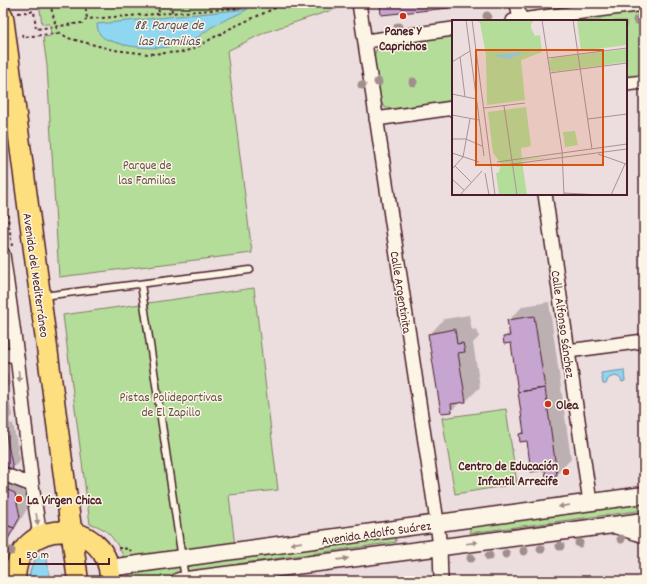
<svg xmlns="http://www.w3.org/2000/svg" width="647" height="584" font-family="Dekko,sans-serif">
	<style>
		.green { fill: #b4dd9a; stroke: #7f7e62 }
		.water { fill: #8fd6f1; stroke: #738da2 }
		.shadow { fill: #0003 }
		.building { fill: #c6a5d0; stroke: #4a1f2b }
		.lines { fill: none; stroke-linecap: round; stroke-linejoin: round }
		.service-casing { stroke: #4a1f2b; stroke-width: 9 }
		.minor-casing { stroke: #4a1f2b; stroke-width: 16 }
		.tertiary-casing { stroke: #4a1f2b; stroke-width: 19 }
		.primary-casing { stroke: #4a1f2b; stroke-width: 23 }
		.path { stroke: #4a1f2b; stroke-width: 2; stroke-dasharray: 3 3; stroke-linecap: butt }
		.service { stroke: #fcf5e5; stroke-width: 6 }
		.minor { stroke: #fcf5e5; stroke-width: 13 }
		.tertiary { stroke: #fcf5e5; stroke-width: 16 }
		.primary { stroke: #fedf80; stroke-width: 20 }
		.tree { fill: #a18e8b }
		.oneway { fill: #a38a88 }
		.poi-dot { fill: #c8321e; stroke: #fcf5e5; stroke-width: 1.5 }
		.labels { text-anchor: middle; stroke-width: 3; stroke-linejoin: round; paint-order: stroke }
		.poi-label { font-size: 13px; font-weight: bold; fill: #4a1f2b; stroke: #fcf5e5; text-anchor: start }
		.park-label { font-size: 13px; fill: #644e47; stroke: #fcf5e5 }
		.street-label { font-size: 13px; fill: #4a1f2b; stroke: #fcf5e5 }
		.water-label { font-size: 14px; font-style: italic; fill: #5b4d5c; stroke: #fcf5e5 }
		.inset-road { fill: none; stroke: #ab9197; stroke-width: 1 }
		.view { fill: #d8530f; fill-opacity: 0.15; stroke: #d8530f; stroke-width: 2 }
		.inset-edge { fill: none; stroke: #4a1f2b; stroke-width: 2 }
	</style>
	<rect width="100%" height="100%" fill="#ecdddf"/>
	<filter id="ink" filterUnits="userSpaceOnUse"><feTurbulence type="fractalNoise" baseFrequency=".025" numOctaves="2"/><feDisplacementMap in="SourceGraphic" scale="8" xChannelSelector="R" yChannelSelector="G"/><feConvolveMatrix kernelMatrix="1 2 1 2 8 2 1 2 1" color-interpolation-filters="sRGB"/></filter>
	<g filter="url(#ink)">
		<path class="green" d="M39 3H338V8L266 32 227 51 252 253 59 277 47 66 43 37 51 36 50 24H42Z
			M644 10V76L626 79V21H559Z
			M453 34V101L390 109 384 107 379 99 374 57 376 50 389 42Z
			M254 288 278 490 229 495 236 556 395 533 396 542 237 564 239 581H129C130 565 115 533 99 527 96 525 93 525 90 524L63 315Z
			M506 409 517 484 455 494 442 418Z
			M644 503V510L470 533V527Z"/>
		<path class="water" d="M248 9C238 15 226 19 215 25 205 31 197 39 187 43 167 50 137 49 117 43 105 39 98 38 97 24Z
			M624 370 625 381 622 382C620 375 613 375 608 379L606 384H603L601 373Z
			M46 552 50 581H30C28 569 35 556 46 552Z"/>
		<path class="shadow" d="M381 3H453L449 7Z
			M549 302 571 459 557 474 545 469 528 440 520 435 525 429 512 342 504 337 510 332 509 320 523 306Z
			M469 315 472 330 477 329 479 337 473 343 480 387 466 401 460 402 451 411 430 334 444 319Z
			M3 362 4 374H8L10 384 4 390 5 398H9L12 416 9 419 10 424 13 423 20 461 13 468 3 465Z
			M3 478 23 486 27 509 3 549Z"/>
		<path class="building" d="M380 3H448L449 8 381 15Z
			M534 316 545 388 518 392 511 343 504 344 503 337 510 336 507 320Z
			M455 329 457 344 463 343 465 352 458 353 466 402 451 404 452 412 441 413 428 334Z
			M545 388 557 475 546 477 545 470 531 472 527 441 520 442 519 434 524 433 518 392Z
			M3 402H4L7 422H4L5 430 3 431Z
			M5 430 13 469 3 466V431Z
			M3 488 15 493 20 517 14 528 3 524Z
			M3 524 14 528 3 547Z"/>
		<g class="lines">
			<g class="service-casing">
				<path id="service" d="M141 284 185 579
					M43 296 250 270"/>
			</g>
			<g class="minor-casing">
				<path id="minor" d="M359 3 436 515 440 547 441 581
					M517 3 520 21
					M513 21 644 4
					M366 41 453 29
					M626 84 644 82
					M376 119 453 108
					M545 194 590 502
					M3 254 17 356 32 485 40 536
					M568 351 644 341
					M3 354 17 356
					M3 474 32 485
					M613 526 644 536
					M3 567 15 571"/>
			</g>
			<g class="tertiary-casing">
				<path id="tertiary" d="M109 568 644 495
					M179 581 644 521"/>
			</g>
			<g class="primary-casing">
				<path id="primary" d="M3 17 78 581
					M15 581C15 512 112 518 110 581"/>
			</g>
			<path class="path" d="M50 3 56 27 60 33 68 38 114 50 148 54 183 52 195 48 229 29 286 3
				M85 3 87 19
				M158 3 159 14
				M171 3 172 13
				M18 13 34 11 36 29 82 23 87 19 239 8 256 3
				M22 34 23 37 60 33
				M3 184 12 246
				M118 548 129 549 131 551"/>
			<use href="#service" class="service"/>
			<use href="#minor" class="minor"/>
			<use href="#tertiary" class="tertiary"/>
			<use href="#primary" class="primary"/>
		</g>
		<g class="tree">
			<circle cx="487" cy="16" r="4.5"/>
			<circle cx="637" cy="20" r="4.5"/>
			<circle cx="398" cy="27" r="4.5"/>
			<circle cx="378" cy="82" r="4.5"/>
			<circle cx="413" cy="82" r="4.5"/>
			<circle cx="362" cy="85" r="4.5"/>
			<circle cx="621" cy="539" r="4.5"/>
			<circle cx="579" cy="543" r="4.5"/>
			<circle cx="560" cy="546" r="4.5"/>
			<circle cx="541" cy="549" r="4.5"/>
			<circle cx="11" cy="551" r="4.5"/>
			<circle cx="524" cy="551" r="4.5"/>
			<circle cx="506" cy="554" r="4.5"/>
			<circle cx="489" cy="556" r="4.5"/>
			<circle cx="471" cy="558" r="4.5"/>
		</g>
		<defs><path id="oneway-solid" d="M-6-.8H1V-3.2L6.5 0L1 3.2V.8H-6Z"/></defs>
		<g class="oneway">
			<use href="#oneway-solid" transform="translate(19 376) rotate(84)"/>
			<use href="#oneway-solid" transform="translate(564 506) rotate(172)"/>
			<use href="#oneway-solid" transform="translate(37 519) rotate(82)"/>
			<use href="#oneway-solid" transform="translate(296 543) rotate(172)"/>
			<use href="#oneway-solid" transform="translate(472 543) rotate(-7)"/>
			<use href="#oneway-solid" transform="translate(343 559) rotate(-8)"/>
		</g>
	</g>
	<g class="poi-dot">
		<circle cx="403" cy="16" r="4"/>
		<circle cx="548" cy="404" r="4"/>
		<circle cx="566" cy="472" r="4"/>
		<circle cx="19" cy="499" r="4"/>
	</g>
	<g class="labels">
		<g class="poi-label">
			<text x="403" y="35" text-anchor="middle">Panes Y<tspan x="403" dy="15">Caprichos</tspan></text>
			<text x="556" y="409">Olea</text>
			<text x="558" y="470" text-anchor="end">Centro de Educación<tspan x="558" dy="15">Infantil Arrecife</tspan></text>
			<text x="27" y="504">La Virgen Chica</text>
		</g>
		<g class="park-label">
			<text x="147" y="169">Parque de<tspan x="147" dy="15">las Familias</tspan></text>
			<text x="171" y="401">Pistas Polideportivas<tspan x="171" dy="15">de El Zapillo</tspan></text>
		</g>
		<g class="street-label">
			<text transform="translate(37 275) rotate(82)" y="5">Avenida del Mediterráneo</text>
			<text transform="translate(402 292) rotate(81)" y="5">Calle Argentinita</text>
			<text transform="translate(564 324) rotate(82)" y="5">Calle Alfonso Sánchez</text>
			<text transform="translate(376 532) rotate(-8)" y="5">Avenida Adolfo Suárez</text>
		</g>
		<g class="water-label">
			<text x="169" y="29">88. Parque de<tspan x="169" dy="16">las Familias</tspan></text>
		</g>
	</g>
	<g transform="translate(452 20)">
		<rect width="175" height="175" fill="#ecdddf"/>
		<path d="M25 0H83L79 4V8L83 16 88 15 90 32 69 40 73 80 35 85 34 35 28 3ZM125 0H175V25L129 31ZM175 29V42L100 52 98 50 97 41 100 38ZM74 87 79 126 69 128 70 139 102 137 70 141 75 175H47L44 153 47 152 49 143 41 133 36 92ZM123 111 126 125 113 127 111 112Z" fill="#b4dd9a"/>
		<path d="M73 32 57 39 43 36V35Z" fill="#8fd6f1"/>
		<path class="inset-road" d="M14 0 32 136M20 0 43 175M90 0 110 131 112 175M121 0 140 129M8 37 13 77M96 38 175 28M0 42 18 31M98 53 175 43M0 74 24 79M52 86 65 175M32 88 73 83M0 95 27 100M136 99 175 94M0 119H14L30 126M0 133 27 142M146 134 174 144M45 142 175 124M3 146 19 162M45 146 175 129M0 149 11 137 18 99M33 153 37 175M0 159 12 170M112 173 149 175M8 175 30 151M159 175 173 144"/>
		<path class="view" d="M24 30H151V145H24Z"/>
		<rect width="175" height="175" class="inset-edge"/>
	</g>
	<rect width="647" height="584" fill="none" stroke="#fcf5e5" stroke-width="16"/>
	<rect x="8" y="8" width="631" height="568" fill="none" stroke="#4a1f2b" stroke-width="1.5" filter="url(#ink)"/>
	<path d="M20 558v6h89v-6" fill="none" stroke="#4a1f2b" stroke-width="2"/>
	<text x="26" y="558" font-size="12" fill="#4a1f2b" stroke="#fcf5e5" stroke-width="3" paint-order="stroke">50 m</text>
</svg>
